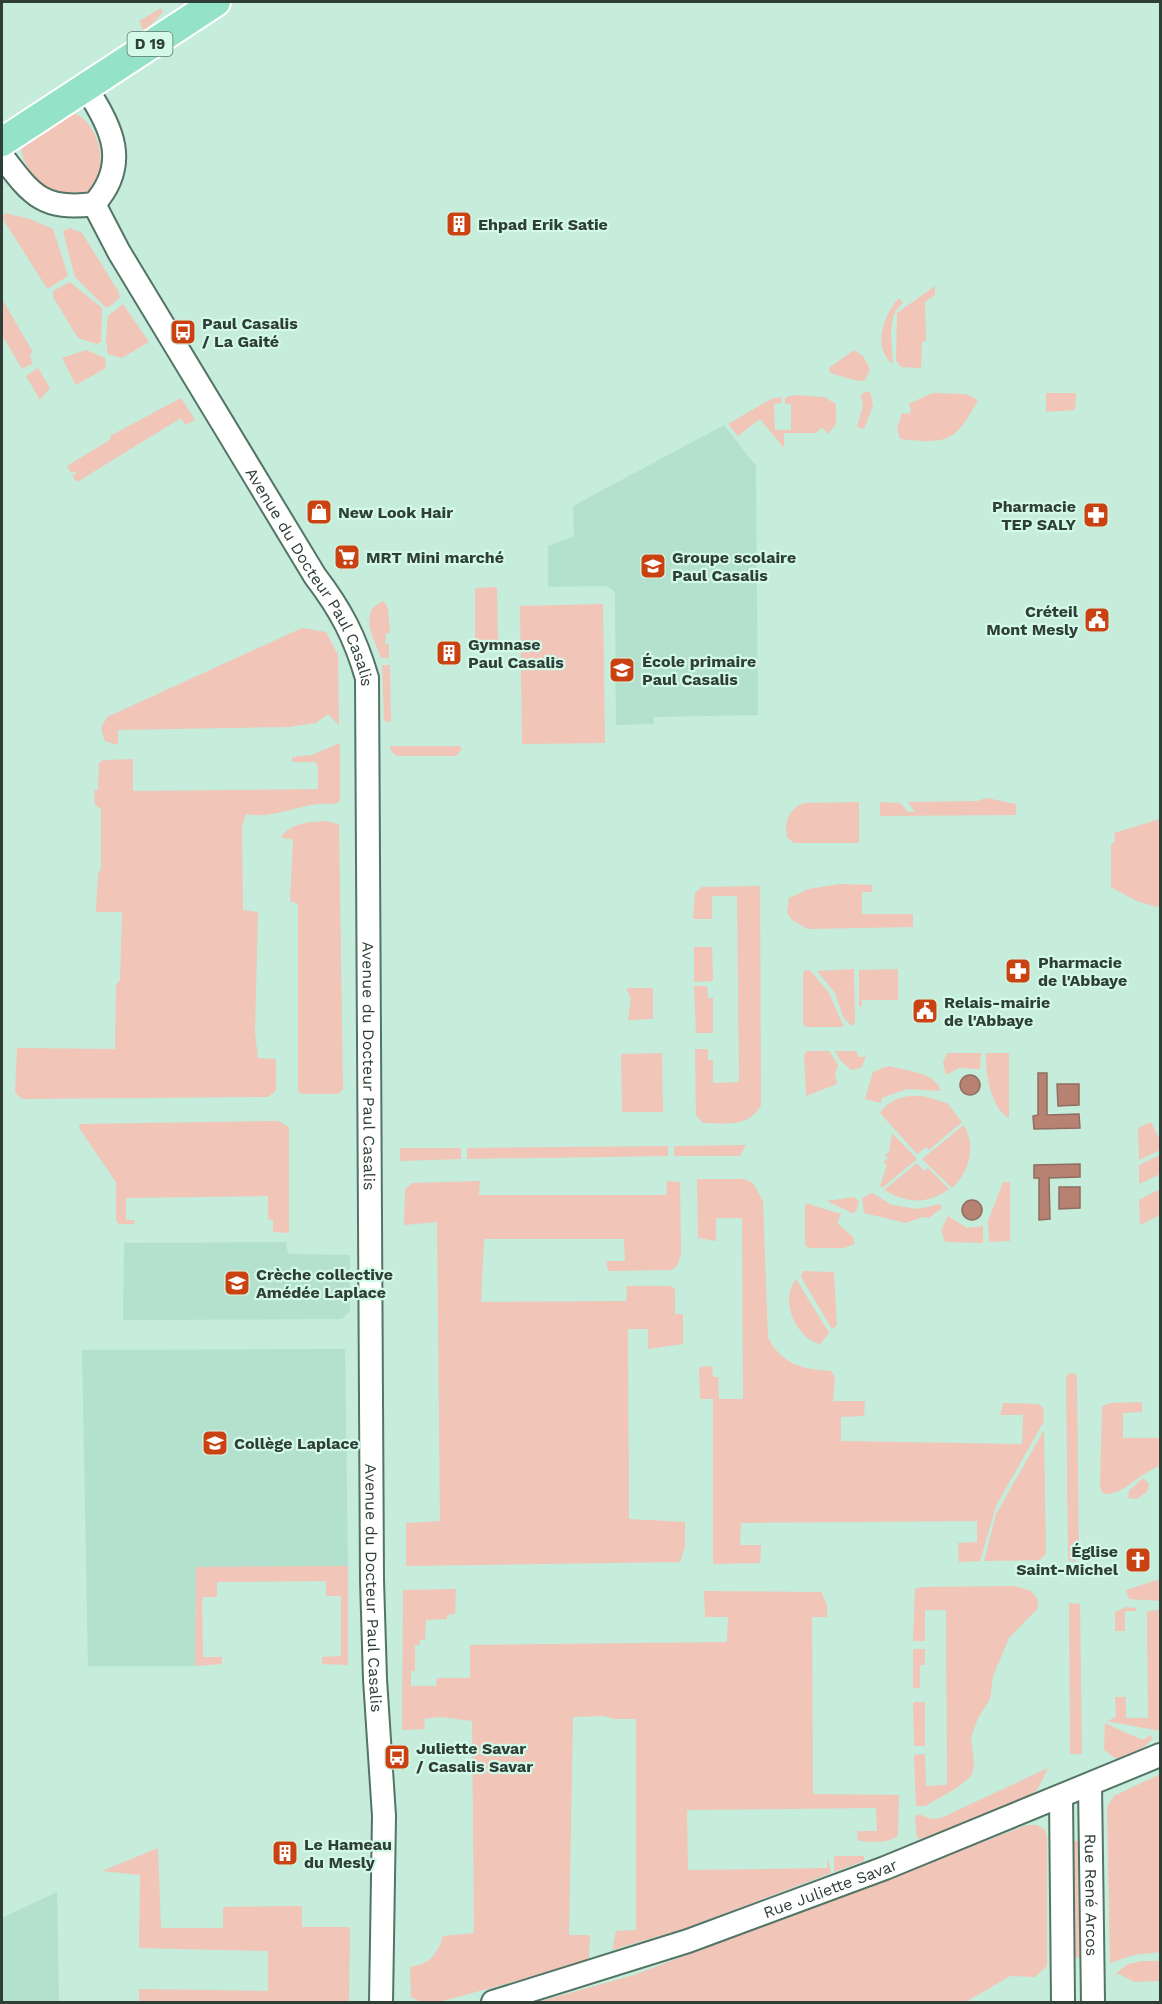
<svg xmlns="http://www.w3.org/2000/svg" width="1162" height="2004" font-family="'Work Sans',sans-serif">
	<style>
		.built { fill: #b3e1cd }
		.green { fill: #f1c5b8 }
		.water { fill: #b88272; stroke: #8f6e60; stroke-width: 1.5 }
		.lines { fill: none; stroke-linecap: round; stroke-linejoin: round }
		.tertiary-casing { stroke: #527566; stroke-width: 26 }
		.primary-casing { stroke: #fff; stroke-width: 32 }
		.tertiary { stroke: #fff; stroke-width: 22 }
		.primary { stroke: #94e2c7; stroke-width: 28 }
		.labels { text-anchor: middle; stroke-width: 4.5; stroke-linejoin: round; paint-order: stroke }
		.shield { fill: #d3f9e8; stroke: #60766c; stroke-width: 1.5 }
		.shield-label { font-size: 15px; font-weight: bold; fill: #2f3e37 }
		.poi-label { font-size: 16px; font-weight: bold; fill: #2f3e37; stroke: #d3f9e8; text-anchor: start }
		.street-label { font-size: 16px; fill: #2f3e37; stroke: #d3f9e8 }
	</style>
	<rect width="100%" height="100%" fill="#c6ecdb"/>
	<path class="built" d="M724 425 756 466 758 715 654 717V724L616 725 615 592 607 586 548 587V546L574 536 573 506Z
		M286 1242 288 1254 350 1255V1311L342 1319 123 1320 124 1243Z
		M345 1349 348 1566 196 1567 195 1666H88L82 1350Z
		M57 1892 59 2002H2V1918Z"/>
	<path class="green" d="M161 8 163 12 144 32 139 21Z
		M71 112C104 122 114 185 78 197 72 199 65 195 60 194 47 190 42 188 34 177 27 166 20 157 21 143Z
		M4 213 30 219 53 229 68 276 49 288 46 287 3 219Z
		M70 228 82 233 118 291 120 297 109 307H105L75 277 63 231Z
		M70 282 102 308 101 342 97 344 78 338 53 297V291Z
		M935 286V295L925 302 926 341 922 342 921 368 901 367 896 360 897 313Z
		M899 298 903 303C886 315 892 344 893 364 871 347 884 314 899 298Z
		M2 299 33 352 30 354 32 364 22 369 2 335Z
		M123 304 149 342 122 358 108 354 106 339 108 316Z
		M86 350 105 358 106 368 76 385 62 358Z
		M854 350 863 356 870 369 865 380 858 381 830 373 829 368Z
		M38 368 50 388 40 400 26 376Z
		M865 392H870L873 406 864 429 857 427 863 406 861 395Z
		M932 393 966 394 978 400C955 442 949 444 900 439L897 429 902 413 909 414 911 410 909 404Z
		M1046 393H1076L1075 410 1046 412Z
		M793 395 824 397 836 404V424L828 434 822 427 816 433H784V448L760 419 738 436 728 424 771 399 781 397 782 403 774 404 775 430H791V404H785V398Z
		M181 398 195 420 185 425 181 418 77 482 72 476 76 474 75 471 71 473 67 466 111 439 110 436Z
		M497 587 498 643 475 642V588Z
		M384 601 388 609 390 633H386L385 644H389V658H381C374 638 357 611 384 601Z
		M603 604 605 743 522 744 520 606Z
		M302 628 326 632 338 655 339 725 328 714 316 723 289 727 118 730V745L105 741 101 728 107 717Z
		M382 665H390L391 722 384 721Z
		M340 743V800L336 804C304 800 277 820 246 814L242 827 243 910 258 912 255 1033 258 1058 276 1059V1091L268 1097 22 1099 15 1093 17 1048 115 1049 116 985 120 980 122 912H96L98 874 101 869V809L95 805 94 791 98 790 99 763 104 760 133 759V791L318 789V767L315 762H292V757L312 755Z
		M390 746H459L462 749 456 756H397L391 751Z
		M987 798 1016 804V815L880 816V802L900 803 908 812H915L908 802 977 801Z
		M859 802V843H794L787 837C784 821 789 809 804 803Z
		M1160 819V907C1142 905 1127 896 1111 887V845L1115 841 1114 833Z
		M325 821 339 824 343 1089 338 1094H302L298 1091V904L290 901 293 839 281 838C289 823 310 822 325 821Z
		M839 884 872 885V892H862V914H913V927L808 929 792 920 787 912 789 898 809 889Z
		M760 886 761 1105C748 1128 727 1123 703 1123L696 1115 695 1049H708V1060H713V1083L739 1082 737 896H712V919H693L695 893 702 887Z
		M694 947H712L713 981 694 982Z
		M854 969 855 1023 852 1026 843 1017 835 993 817 971Z
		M898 969V1000H862V1006H859V970Z
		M805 970H810L829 993 844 1027H806L803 1024V974Z
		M694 986H707L708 998H713V1033H696Z
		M626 988H653V1019L628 1020 631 998Z
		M808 1051H829L838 1065 835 1074 837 1084 806 1096 804 1054Z
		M835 1051H856L859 1057H866L861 1068 851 1070 840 1060Z
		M662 1053 663 1112H622L621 1054Z
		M947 1053H981L980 1069 959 1068 946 1075 943 1063Z
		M986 1053H1009V1118C991 1109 985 1072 986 1053Z
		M888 1066C904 1070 936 1072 941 1091L907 1089 882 1098 881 1103 865 1099 873 1072Z
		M923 1096 947 1103 962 1122 929 1150 926 1147 917 1154 880 1113C890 1098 906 1095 923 1096Z
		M278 1121 289 1127V1233L273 1232V1220L268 1219V1196L126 1198V1220H135L134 1224H119L116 1221V1182L79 1128 80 1124Z
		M1151 1122 1160 1141V1150L1139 1160 1138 1128Z
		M964 1125C976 1147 970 1171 952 1188L922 1159Z
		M892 1133 917 1159 882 1188 880 1186 887 1165 883 1163 888 1158 884 1155 889 1153Z
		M746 1145 740 1156H674V1146Z
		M668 1146V1156L467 1159V1148Z
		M400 1148H461V1159L400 1161Z
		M1160 1155V1174L1139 1184V1165Z
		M917 1163 924 1171 928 1168 949 1189C927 1205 907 1203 884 1190Z
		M697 1179H745L753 1183 763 1201 768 1338C783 1365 802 1369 831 1371L835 1378 833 1401H865L864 1416 841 1417V1441L1022 1444 1023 1415H1000L1003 1403 1038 1404 1043 1407 1044 1421 996 1506 980 1561 959 1562 958 1543 977 1542V1521L741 1523 740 1545H761L760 1563 713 1564V1399H700L699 1367 712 1366 713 1377H718L719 1399H743L742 1218H716V1241L698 1238Z
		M480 1181 479 1195H666L667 1181 680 1182 681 1254 678 1264 672 1270 608 1271 606 1261H625L624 1239H484L481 1302 626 1301 627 1286H670L675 1289V1314H683V1344L648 1349V1329H628L629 1519 685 1522V1547L680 1562 406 1566V1523L440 1521 437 1222 404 1225 405 1189 412 1183Z
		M1003 1182H1010V1241L989 1242 988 1221Z
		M1160 1189V1215L1140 1225 1139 1200Z
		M872 1193 892 1205 918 1209 940 1204 942 1208 929 1218 922 1217 906 1223 864 1213 862 1198Z
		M854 1197 859 1201 856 1212 852 1213 827 1201Z
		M805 1203 841 1214 837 1223 853 1237 855 1244 844 1248H809L805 1245Z
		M948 1216 967 1228 983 1226V1243L945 1242 941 1230Z
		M803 1271 834 1272 837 1326 832 1329 801 1277Z
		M796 1279 829 1333 820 1344C796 1338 779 1300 796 1279Z
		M1069 1373 1076 1374 1077 1378 1079 1554 1075 1562 1069 1560 1068 1555 1066 1378Z
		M1142 1402V1412L1123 1413V1438H1160V1466C1141 1471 1120 1499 1103 1493L1100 1487 1102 1407 1109 1403Z
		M1044 1430 1046 1553 1040 1560 984 1561 996 1514Z
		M1143 1478 1149 1484 1147 1492 1136 1499 1128 1498 1129 1491Z
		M348 1566V1665L322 1664V1657L341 1656V1596H326V1581L217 1582V1597H202L203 1657H222V1664L195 1666 196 1567Z
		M1160 1579V1601L1129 1599 1126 1590Z
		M1014 1586 1031 1591 1037 1598 1038 1608 1009 1638 993 1676 990 1699 978 1718 971 1737 974 1762 972 1775 957 1788 925 1806H916L914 1755 925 1754 926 1786 947 1785 946 1610H925V1641H913L915 1589 922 1587Z
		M456 1589 455 1614 447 1615V1619L426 1620 425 1640H420V1645H415V1671H411V1686H436L437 1678H470V1645L727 1642 728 1617H705L704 1591 821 1592 827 1605V1617H812L813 1794 899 1795 898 1835C888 1845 871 1841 858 1841L857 1831H877L876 1808 687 1810 688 1870 827 1868 828 1858 831 1873 687 1928 612 1950 616 1931 636 1930V1719H614L604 1716 573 1717 569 1935H590L589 1958 579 1964 439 2002H421L411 1997 410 1967C430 1964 437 1955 443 1936L474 1933 472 1721 440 1717 424 1719 425 1729 402 1730 403 1590Z
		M1069 1603 1080 1604 1082 1754H1070Z
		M1126 1607 1136 1608V1611H1125V1631H1115V1612Z
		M1160 1610V1731L1107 1721 1116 1717 1115 1697H1126V1718H1148L1147 1611Z
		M913 1649H925V1665H920V1688H913Z
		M913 1702H925V1746H914Z
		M1105 1723 1140 1739H1145L1150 1735 1153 1738 1144 1747 1118 1760 1104 1750Z
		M1048 1768 1037 1790 1027 1797 922 1839 917 1838 915 1817 918 1814 932 1819 941 1818Z
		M1160 1774V1952L1134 1955 1110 1963 1107 1807 1114 1796Z
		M1027 1825H1037L1045 1830 1047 1837V1966L1035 1977 1010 1976 966 2002H537L634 1975Z
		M1071 1841H1082L1083 1957 1073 1958Z
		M158 1848 161 1928H223V1907L302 1906V1927H350L349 2002H139V1989L268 1991V1951L139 1948 140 1875 102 1871Z
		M834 1856H864V1861L834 1872Z
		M1142 1961H1160V1981L1135 1982 1116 1973 1128 1964Z"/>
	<path class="water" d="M1038 1073H1047V1115L1079 1114 1080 1128 1034 1129 1033 1116 1038 1115Z
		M960 1085a10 10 0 1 1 20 0a10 10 0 1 1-20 0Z
		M1057 1084H1079V1105L1058 1106Z
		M1080 1164V1177L1049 1178 1050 1219 1039 1220V1178H1034V1165Z
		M1059 1187H1080V1208L1059 1209Z
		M962 1210a10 10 0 1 1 20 0a10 10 0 1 1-20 0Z"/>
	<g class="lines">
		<g class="tertiary-casing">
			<g id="tertiary">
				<path d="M2 156C31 194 42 211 94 204 130 164 112 127 86 88"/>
				<path id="s1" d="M94 204 119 252 315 576C341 610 355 637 367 678L372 1580 375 1679 384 1816 381 2002"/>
				<path id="s2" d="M1090 1785 1093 2002"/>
				<path d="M1061 1797 1063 2002"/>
				<path id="s3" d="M493 2002 688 1941 885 1868 1160 1755"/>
			</g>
		</g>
		<g class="primary-casing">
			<path id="primary" d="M2 142 216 2"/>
		</g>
		<use href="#tertiary" class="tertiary"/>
		<use href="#primary" class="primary"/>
	</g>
	<defs>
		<g id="building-square" transform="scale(1.35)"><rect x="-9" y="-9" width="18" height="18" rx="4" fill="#ca4211" stroke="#d3f9e8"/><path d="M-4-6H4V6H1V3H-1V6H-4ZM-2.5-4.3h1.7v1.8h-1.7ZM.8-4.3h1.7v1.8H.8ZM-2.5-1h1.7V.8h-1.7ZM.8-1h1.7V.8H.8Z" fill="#fff"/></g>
		<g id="bus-square" transform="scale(1.35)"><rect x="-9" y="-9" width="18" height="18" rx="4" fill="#ca4211" stroke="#d3f9e8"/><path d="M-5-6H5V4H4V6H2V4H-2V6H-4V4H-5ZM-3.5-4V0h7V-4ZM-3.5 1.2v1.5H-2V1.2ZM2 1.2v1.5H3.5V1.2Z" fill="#fff"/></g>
		<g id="shop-square" transform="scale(1.35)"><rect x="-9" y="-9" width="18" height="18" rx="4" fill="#ca4211" stroke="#d3f9e8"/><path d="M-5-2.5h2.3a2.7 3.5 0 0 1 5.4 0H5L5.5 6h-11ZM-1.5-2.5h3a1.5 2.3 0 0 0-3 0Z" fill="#fff"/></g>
		<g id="pharmacy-square" transform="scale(1.35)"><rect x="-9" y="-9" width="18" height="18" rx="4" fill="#ca4211" stroke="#d3f9e8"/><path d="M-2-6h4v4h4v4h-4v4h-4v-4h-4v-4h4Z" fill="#fff"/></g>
		<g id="supermarket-square" transform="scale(1.35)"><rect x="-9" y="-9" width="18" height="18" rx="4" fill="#ca4211" stroke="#d3f9e8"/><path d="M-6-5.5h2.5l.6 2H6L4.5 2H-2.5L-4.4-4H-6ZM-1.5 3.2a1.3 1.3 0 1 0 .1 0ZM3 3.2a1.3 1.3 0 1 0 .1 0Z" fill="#fff"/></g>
		<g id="school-square" transform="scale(1.35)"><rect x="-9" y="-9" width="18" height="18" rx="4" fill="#ca4211" stroke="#d3f9e8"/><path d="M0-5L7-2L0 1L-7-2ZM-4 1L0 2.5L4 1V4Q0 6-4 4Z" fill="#fff"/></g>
		<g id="civic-square" transform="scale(1.35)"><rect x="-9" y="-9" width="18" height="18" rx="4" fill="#ca4211" stroke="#d3f9e8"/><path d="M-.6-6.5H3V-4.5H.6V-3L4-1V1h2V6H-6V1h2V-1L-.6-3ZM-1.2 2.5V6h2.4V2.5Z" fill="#fff"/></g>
		<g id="church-square" transform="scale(1.35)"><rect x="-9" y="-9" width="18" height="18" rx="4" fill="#ca4211" stroke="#d3f9e8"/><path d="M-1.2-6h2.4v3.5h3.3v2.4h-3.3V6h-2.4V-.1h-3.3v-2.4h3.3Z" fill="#fff"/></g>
	</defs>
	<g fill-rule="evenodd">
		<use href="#building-square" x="459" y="224"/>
		<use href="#bus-square" x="183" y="332"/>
		<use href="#shop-square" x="319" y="512"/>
		<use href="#pharmacy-square" x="1096" y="515"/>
		<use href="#supermarket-square" x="347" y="557"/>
		<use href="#school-square" x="653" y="566"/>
		<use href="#civic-square" x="1097" y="620"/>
		<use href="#building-square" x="449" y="653"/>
		<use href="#school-square" x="622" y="670"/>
		<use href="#pharmacy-square" x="1018" y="971"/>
		<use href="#civic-square" x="925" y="1011"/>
		<use href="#school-square" x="237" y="1283"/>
		<use href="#school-square" x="215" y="1443"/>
		<use href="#church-square" x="1138" y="1560"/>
		<use href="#bus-square" x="397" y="1757"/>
		<use href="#building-square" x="285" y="1853"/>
	</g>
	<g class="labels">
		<rect class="shield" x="127.5" y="32" width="45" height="24" rx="4.5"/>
		<g class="shield-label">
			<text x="150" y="49">D 19</text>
		</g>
		<g class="poi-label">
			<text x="478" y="230">Ehpad Erik Satie</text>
			<text x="202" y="329">Paul Casalis<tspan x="202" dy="18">/ La Gaité</tspan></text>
			<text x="1076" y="512" text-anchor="end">Pharmacie<tspan x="1076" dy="18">TEP SALY</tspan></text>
			<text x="338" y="518">New Look Hair</text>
			<text x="366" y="563">MRT Mini marché</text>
			<text x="672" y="563">Groupe scolaire<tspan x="672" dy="18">Paul Casalis</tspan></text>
			<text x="1078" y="617" text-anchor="end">Créteil<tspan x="1078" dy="18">Mont Mesly</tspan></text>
			<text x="468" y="650">Gymnase<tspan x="468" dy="18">Paul Casalis</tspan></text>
			<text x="642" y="667">École primaire<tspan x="642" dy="18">Paul Casalis</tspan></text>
			<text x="1038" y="968">Pharmacie<tspan x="1038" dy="18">de l'Abbaye</tspan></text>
			<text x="944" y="1008">Relais-mairie<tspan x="944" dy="18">de l'Abbaye</tspan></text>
			<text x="256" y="1280">Crèche collective<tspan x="256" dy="18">Amédée Laplace</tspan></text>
			<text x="234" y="1449">Collège Laplace</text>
			<text x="1118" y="1557" text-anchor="end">Église<tspan x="1118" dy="18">Saint-Michel</tspan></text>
			<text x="416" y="1754">Juliette Savar<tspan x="416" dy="18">/ Casalis Savar</tspan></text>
			<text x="304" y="1850">Le Hameau<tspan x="304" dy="18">du Mesly</tspan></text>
		</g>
		<g class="street-label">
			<text dy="6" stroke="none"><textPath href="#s1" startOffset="432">Avenue du Docteur Paul Casalis</textPath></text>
			<text dy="6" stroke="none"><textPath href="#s1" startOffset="936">Avenue du Docteur Paul Casalis</textPath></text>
			<text dy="6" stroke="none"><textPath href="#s1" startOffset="1458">Avenue du Docteur Paul Casalis</textPath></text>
			<text dy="6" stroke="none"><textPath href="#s3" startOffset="356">Rue Juliette Savar</textPath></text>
			<text dy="6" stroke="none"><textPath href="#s2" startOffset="110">Rue René Arcos</textPath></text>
		</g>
	</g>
	<rect width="1162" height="2004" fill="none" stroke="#2f3e37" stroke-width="6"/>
</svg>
